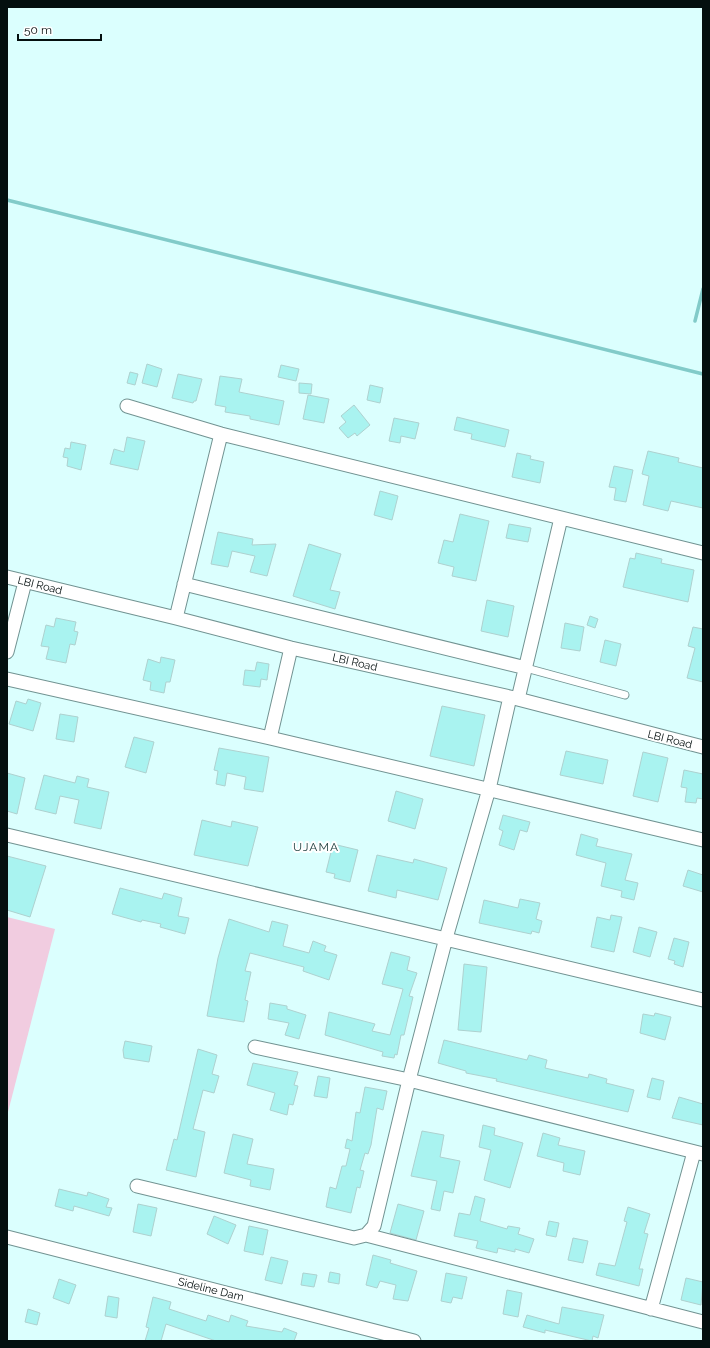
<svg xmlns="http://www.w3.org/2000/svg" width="710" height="1348" font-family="Raleway,sans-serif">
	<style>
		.green { fill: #f1cce0 }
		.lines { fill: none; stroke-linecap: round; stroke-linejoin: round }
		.stream { stroke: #82cbc9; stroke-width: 3.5 }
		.building { fill: #a9f3f0; stroke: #aed1cf }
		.lane-casing { stroke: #729392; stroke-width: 9 }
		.street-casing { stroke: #729392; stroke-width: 15 }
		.lane { stroke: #fff; stroke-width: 7 }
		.street { stroke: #fff; stroke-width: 13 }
		.labels { text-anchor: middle; stroke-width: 4; stroke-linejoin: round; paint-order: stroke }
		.street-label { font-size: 11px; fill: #040f0f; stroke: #fff }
		.neighbourhood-label { font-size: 12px; letter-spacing: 1px; fill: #284746; stroke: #fff }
	</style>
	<rect width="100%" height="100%" fill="#dbfffe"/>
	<path class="green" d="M7 917 55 929 7 1116Z"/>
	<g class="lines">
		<path class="stream" d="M7 200 703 374
			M695 321 703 289"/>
	</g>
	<path class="building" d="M147 364 162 369 157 387 142 383Z
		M281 365 299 369 296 381 278 377Z
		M130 372 138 374 135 385 127 383Z
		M178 374 202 379 196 401H194L193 403 172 398Z
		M220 376 242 379 239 392 284 401 279 425 250 419V416L225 412 226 407 215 405Z
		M299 383 312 384 311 394 299 393Z
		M370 385 383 388 380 403 367 400Z
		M308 395 329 399 324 423 303 419Z
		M354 405 370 425 357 436 355 433 348 438 339 428 346 422 341 416Z
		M457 417 509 430 505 447 471 439 472 434 454 430Z
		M394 418 419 423 415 439 401 436 400 443 389 441Z
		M127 437 145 441 138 470 110 464 114 449 124 452Z
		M71 442 86 445 81 470 67 466 68 458 63 457 65 448 70 449Z
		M648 451 679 458 678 462 703 468V508L671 501 668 511 643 505 649 476 642 474Z
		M517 453 531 456 530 459 544 462 540 483 512 477Z
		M614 466 633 470 626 502 614 500 616 488 609 487Z
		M380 491 398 496 392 520 374 515Z
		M460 514 489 521 476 581 452 576 454 567 438 563 444 540 453 542Z
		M509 524 531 528 528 542 506 538Z
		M218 532 253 539 252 545 276 544 267 576 250 572 255 556 232 551 228 567 211 564Z
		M309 544 341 554 330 590 340 592 335 609 293 596Z
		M636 553 662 559 661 563 694 570 688 602 623 587 630 558 635 559Z
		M487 600 514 606 508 637 481 631Z
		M590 616 598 619 595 628 587 625Z
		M56 618 76 622 74 631 78 632 75 645 70 644 66 663 46 659 49 647 41 646 46 625 54 627Z
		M565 623 584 627 580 651 561 648Z
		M693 627 703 629V682L687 678 695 648 688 646Z
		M605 640 621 644 616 666 600 662Z
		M161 657 175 660 170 682H166L164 693 150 690 151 682 143 680 148 659 160 663Z
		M257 662 269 664 267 680 261 679 260 687 243 685 245 670 255 671Z
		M28 699 41 703 33 731 9 724 16 701 26 704Z
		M442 706 485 715 474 766 430 756Z
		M60 714 78 717 74 742 56 739Z
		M134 737 154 742 146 773 125 767Z
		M219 748 269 757 263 792 244 789 246 777 227 773 225 786 216 784 218 771 214 770Z
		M566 751 608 760 603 784 560 775Z
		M643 752 668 758 658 802 633 796Z
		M684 770 703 774V799L697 798 696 803 685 802 687 788 681 787Z
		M7 773 25 778 17 814 7 811Z
		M44 775 75 783 77 776 89 779 87 787 109 792 101 829 74 823 79 800 60 796 56 814 35 809Z
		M396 791 423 799 415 829 388 821Z
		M503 815 530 822 527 832 520 830 514 850 499 845 503 831 499 829Z
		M202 820 231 827 232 821 258 827 248 866 194 855Z
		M581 834 598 839 596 846 632 854 625 880 638 883 634 900 621 897 622 891 601 886 606 863 576 855Z
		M333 844 358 850 350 882 334 878 335 874 326 872Z
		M377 855 413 863 414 859 447 868 438 900 397 890 396 898 368 891Z
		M7 856 46 866 30 917 7 910Z
		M688 870 703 875V892L683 886Z
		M120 888 162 899 164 893 182 898 178 916 189 918 185 934 160 927 161 924 142 920 141 922 112 914Z
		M520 899 540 903 536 919 542 921 539 933 532 931 531 934 479 923 484 900 518 908Z
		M611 915 622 917 614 952 591 947 597 917 610 920Z
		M229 919 269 932 272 921 288 925 283 946 309 953 313 941 326 946 324 951 337 955 329 980 303 971 304 967 250 953 245 971 251 972 245 1000 248 1001 244 1022 207 1016 218 958Z
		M639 927 657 932 650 957 633 952Z
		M674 938 689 942 683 967 674 964 675 961 668 959Z
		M391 952 410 957 407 970 417 973 409 996 413 997 404 1035H401L397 1055 395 1054 394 1058 382 1056 383 1052 325 1035 329 1012 375 1024 372 1031 390 1035 403 989 382 984Z
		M464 964 487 967 481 1032 458 1030Z
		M270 1003 287 1006V1009L306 1015 299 1039 285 1035 289 1023 268 1019Z
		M655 1013 671 1017 665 1040 640 1033 643 1014 654 1016Z
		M444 1040 527 1060 529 1055 547 1060 545 1068 588 1078 589 1074 607 1079 606 1083 634 1090 628 1112 496 1081 497 1079 466 1073V1071L438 1063Z
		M125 1041 152 1046 149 1062 124 1058 123 1050Z
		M198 1049 217 1055 212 1074 219 1076 214 1093 203 1090 193 1129 205 1132 196 1177 166 1170 174 1139 177 1140Z
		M253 1063 298 1072 294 1085 298 1086 293 1105 289 1104 287 1115 270 1110 275 1093 247 1085Z
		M318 1076 330 1078 327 1098 314 1096Z
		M652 1078 664 1081 660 1100 647 1097Z
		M365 1087 387 1091 383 1110 377 1108 371 1145 368 1154 365 1153 360 1170 364 1171 360 1188 357 1187 351 1213 326 1207 330 1187 336 1189 342 1166H346L350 1149 345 1148 347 1139 352 1141 356 1112 360 1113Z
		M679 1097 703 1104V1125L672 1118Z
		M483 1125 495 1128 494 1135 523 1143 510 1188 484 1180 491 1150 479 1147Z
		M422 1131 444 1135 440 1157 460 1161 453 1193 444 1191 440 1211 431 1209 437 1181 411 1176Z
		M543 1133 560 1138 558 1145 585 1151 580 1175 563 1171 564 1163 537 1156Z
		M233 1134 253 1139 247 1164 274 1169 270 1190 250 1186 251 1180 224 1173Z
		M59 1189 87 1196 88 1192 109 1199 106 1207 112 1208 109 1216 74 1206 73 1211 55 1206Z
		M475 1196 485 1199 480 1221 507 1229 508 1226 520 1228 518 1234 534 1239 529 1253 515 1249V1252L498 1248 497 1253 476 1248 478 1241 454 1236 459 1213 470 1215Z
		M138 1204 157 1208 151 1236 133 1232Z
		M398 1204 424 1211 416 1240 390 1233Z
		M628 1207 650 1214 644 1233 648 1234 639 1269H643L639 1286 596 1275 599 1263 615 1266 627 1222 624 1221Z
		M214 1216 236 1225 228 1244 207 1234Z
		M549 1221 559 1223 556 1237 546 1235Z
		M249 1226 268 1230 263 1255 244 1251Z
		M573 1238 588 1241 583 1263 568 1260Z
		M373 1255 391 1260 390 1263 417 1271 408 1301 393 1299 396 1285 380 1281 377 1288 366 1285Z
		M271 1257 288 1261 282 1284 265 1280Z
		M330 1272 340 1274 339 1284 328 1282Z
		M303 1273 317 1275 314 1287 301 1285Z
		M446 1273 467 1277 462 1299 453 1297 451 1303 441 1301Z
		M686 1278 703 1282 701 1305 681 1300Z
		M59 1279 76 1285 69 1304 53 1298Z
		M507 1290 522 1293 518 1317 503 1314Z
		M108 1296 119 1298 117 1318 105 1316Z
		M153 1297 171 1302 169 1309 206 1321 208 1315 229 1322 231 1315 248 1321 246 1326 282 1332 284 1328 297 1333 294 1341H216L166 1324 161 1341H145L149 1328 146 1327Z
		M562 1307 604 1315 598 1338 593 1336 592 1341 545 1330V1333L523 1327 527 1315 559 1324Z
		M28 1309 40 1313 37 1325 25 1322Z"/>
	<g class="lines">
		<g class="lane-casing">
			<path id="lane" d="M526 668 625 695"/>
		</g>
		<g class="street-casing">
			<path id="street" d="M127 406 221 434 703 553
				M7 577 176 618 291 648 510 697 703 747
				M184 584 526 668
				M176 618 221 434
				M7 652 25 582
				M7 679 270 738 703 840
				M518 699 561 518
				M270 738 291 648
				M7 835 703 1000
				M255 1047 409 1080 703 1154
				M137 1186 354 1238 366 1235 374 1226 409 1080 446 938 489 789 510 697
				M366 1235 703 1322
				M7 1237 414 1341
				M651 1309 694 1152"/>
		</g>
		<use href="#lane" class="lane"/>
		<use href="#street" class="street"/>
	</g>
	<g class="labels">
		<g class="street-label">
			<text transform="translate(40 585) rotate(14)" y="4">LBI Road</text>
			<text transform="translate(355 662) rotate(13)" y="4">LBI Road</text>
			<text transform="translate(670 739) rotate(14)" y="4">LBI Road</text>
			<text transform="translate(211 1289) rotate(14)" y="4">Sideline Dam</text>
		</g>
		<g class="neighbourhood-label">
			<text x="316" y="851">UJAMA</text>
		</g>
	</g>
	<rect width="710" height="1348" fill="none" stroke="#040f0f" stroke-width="16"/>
	<path d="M18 34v6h83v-6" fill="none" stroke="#040f0f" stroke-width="2"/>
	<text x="24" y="34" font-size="12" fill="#040f0f" stroke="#ffffff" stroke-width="3" paint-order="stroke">50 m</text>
</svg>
